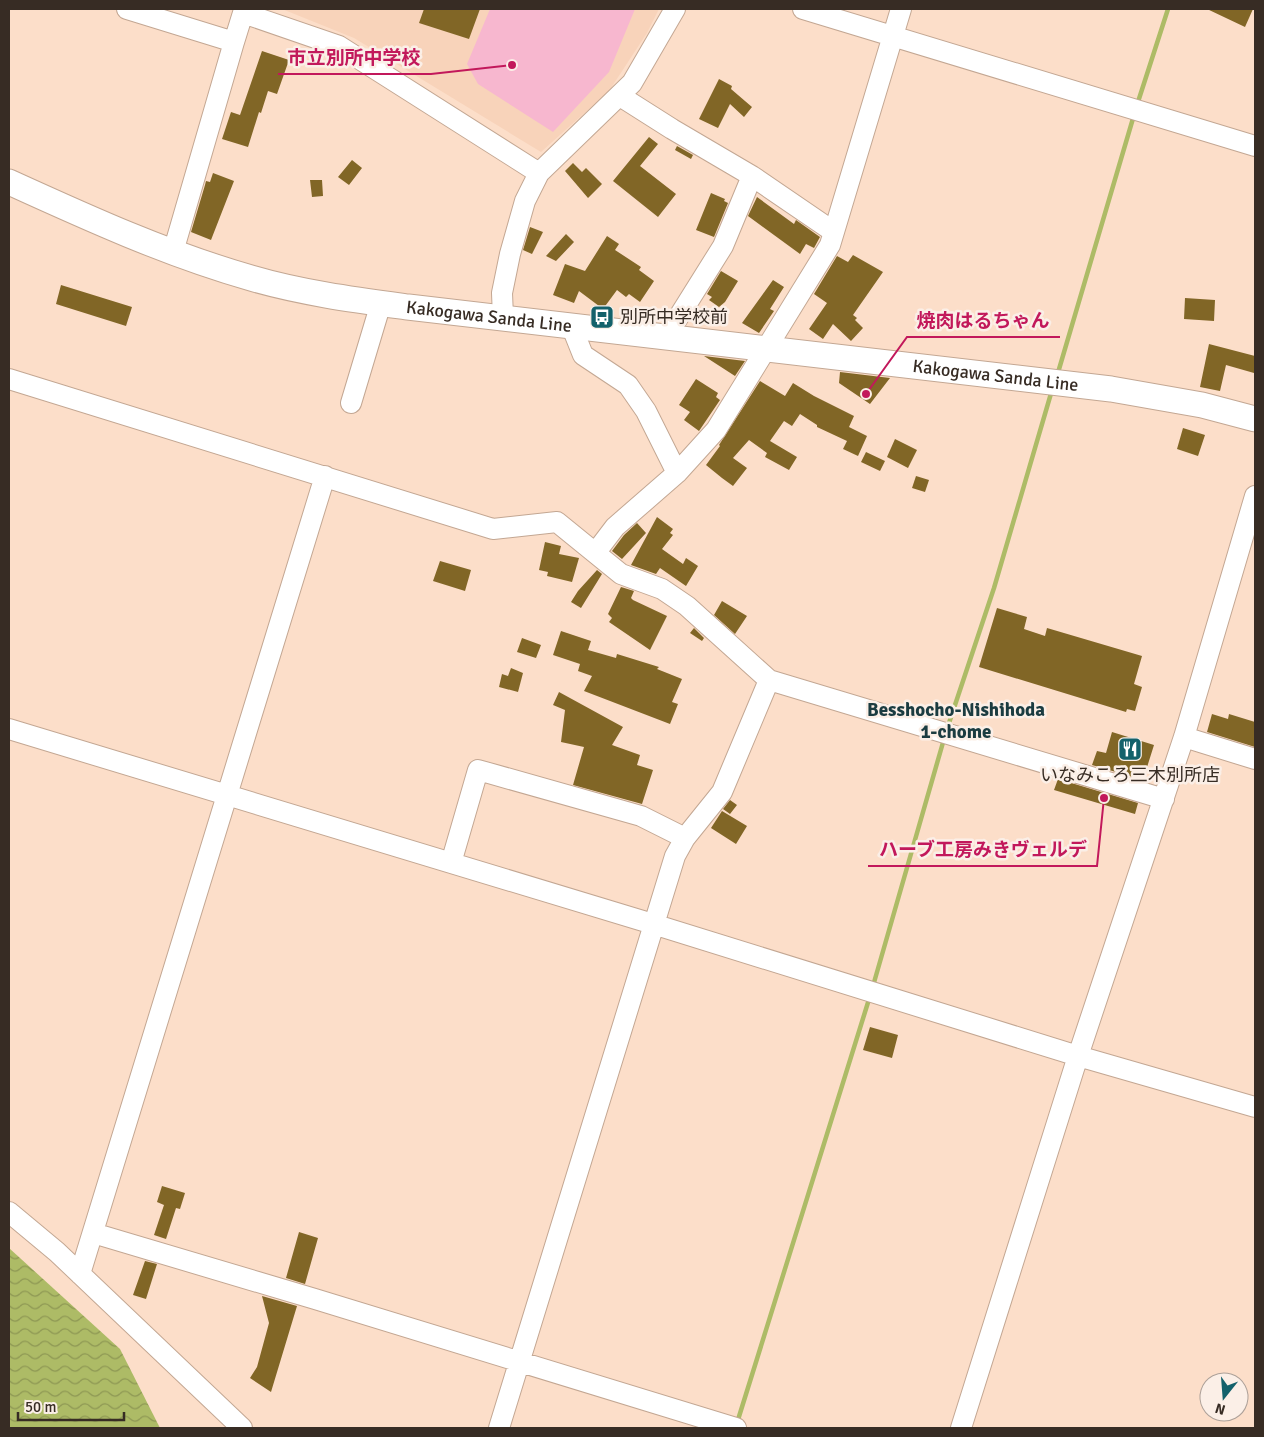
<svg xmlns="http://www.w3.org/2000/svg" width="1264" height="1437" font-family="Signika,'Noto Sans JP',sans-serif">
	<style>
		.built { fill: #f8d3ba }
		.pitch { fill: #f7b7cf }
		.water { fill: url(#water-waves) }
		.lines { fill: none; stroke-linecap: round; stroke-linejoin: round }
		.stream { stroke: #adbb66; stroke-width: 4.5 }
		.building { fill: #816626 }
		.minor-casing { stroke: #c3a793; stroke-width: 22 }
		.major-casing { stroke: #c3a793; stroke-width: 27 }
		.minor { stroke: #fff; stroke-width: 20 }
		.major { stroke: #fff; stroke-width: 25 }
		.labels { text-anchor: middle; stroke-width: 5; stroke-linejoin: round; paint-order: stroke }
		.street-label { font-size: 18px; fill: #372c24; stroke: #fbefe7 }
		.poi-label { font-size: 18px; fill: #372c24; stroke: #fbefe7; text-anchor: start }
		.neighbourhood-label { font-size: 19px; font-weight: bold; fill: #1b3c41; stroke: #fbefe7 }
		.leader { fill: none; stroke: #c2185b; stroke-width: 2 }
		.callout-dot { fill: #c2185b; stroke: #fbefe7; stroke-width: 2 }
		.callout-label { font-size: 19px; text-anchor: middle; font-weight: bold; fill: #c2185b; stroke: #fbefe7; stroke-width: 5; stroke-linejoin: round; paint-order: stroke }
	</style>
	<defs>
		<pattern id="water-waves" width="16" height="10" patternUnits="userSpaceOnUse" patternTransform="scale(1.25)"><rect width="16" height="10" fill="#adbb66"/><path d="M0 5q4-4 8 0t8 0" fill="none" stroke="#8e9854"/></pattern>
	</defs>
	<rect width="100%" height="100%" fill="#fcdec9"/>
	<path class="built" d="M282 9H659L647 33 609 91 541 152 354 38Z"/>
	<path class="pitch" d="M490 9H635L609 72 553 132 478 84 467 64Z"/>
	<path class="water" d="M9 1248 120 1349 160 1428H9Z"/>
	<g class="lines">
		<path class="stream" d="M1137 105 1168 9
			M1057 376 1134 115
			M947 729 994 588 1052 390
			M873 986 944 739
			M737 1423 870 996"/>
	</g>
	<path class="building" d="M424 9H480L469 39 419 23Z
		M1207 9H1253L1245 27Z
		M262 51 289 60 277 94 268 91 261 113 259 112 248 147 222 139 231 112 240 115Z
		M719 79 732 86 731 89 752 107 744 117 730 104 718 128 699 119Z
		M649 137 658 144 640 166 676 194 658 217 613 181Z
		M677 146 693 155 691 159 675 150Z
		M352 160 362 168 349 185 338 177Z
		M573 163 582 172 586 168 602 184 588 198 565 171Z
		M213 173 234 181 211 240 191 232 205 185 206 181 210 182Z
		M310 180H322L323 196 312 197Z
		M711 193 725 199 724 201 728 203 714 237 696 230Z
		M757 197 794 224 796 220 820 237 814 248 806 244 800 254 748 216Z
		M530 227 543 232 532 254 523 250Z
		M566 234 574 242 556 261 546 256Z
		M607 236 619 244 615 250 641 267 639 270 654 281 640 302 629 294 626 297 617 290 603 309 579 291 574 303 553 295 565 264 585 271Z
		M853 255 883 272 853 315 857 318 855 320 863 328 851 341 833 324 823 339 809 329 827 303 814 294 837 256 848 262Z
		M721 271 738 281 725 302 719 307 709 300 712 297 707 294Z
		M773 280 784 287 770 309 774 311 759 333 742 323Z
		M61 285 132 307 126 326 56 304Z
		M1185 298 1215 300 1214 321 1184 319Z
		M1209 344 1255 356 1254 373 1226 365 1220 391 1200 387Z
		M704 356 745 361 735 376Z
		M840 372 890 378 870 404 839 383Z
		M696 379 718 393 716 397 720 400 699 431 684 420 690 412 679 405Z
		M760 381 785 396 793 383 814 396 854 416 849 427 867 436 858 456 843 449 847 441 817 427V425L800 414 792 426 784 421 770 441 797 457 789 470 765 457 767 453 749 440 733 458 747 468 733 486 722 478 706 465 720 446 719 445Z
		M1183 428 1205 435 1198 456 1177 449Z
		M895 439 917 450 908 468 887 457Z
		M866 452 885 461 880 471 861 462Z
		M916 476 929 480 925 492 912 488Z
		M657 517 673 529 670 533 673 535 662 549 683 564 686 558 698 566 686 586 660 568 656 574 631 565Z
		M637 523 646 533 622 559 612 551 624 535Z
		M545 542 561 546 559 554 579 558 572 582 547 576 548 572 539 570Z
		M440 561 471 570 465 591 433 581Z
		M597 570 602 574 581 608 571 602 578 591Z
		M621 587 634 591 631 598 633 600 667 616 650 650 609 622 612 618 608 614Z
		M722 601 747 616 735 634 714 615Z
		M997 608 1027 617 1024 629 1045 636 1047 628 1142 656 1134 684 1142 687 1135 711 1127 709 1126 712 979 667Z
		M694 628 704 638 702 641 690 633Z
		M561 631 591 641 588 650 616 658 617 654 659 667 657 669 682 679 672 702 678 704 670 724 584 691 592 676 578 671 580 664 553 655Z
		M522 638 541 645 536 658 517 652Z
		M511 668 523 673 518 692 499 687 502 674 508 676Z
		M559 692 623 727 612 745 640 755 637 765 653 770 642 804 573 785 584 747 561 742 565 710 553 705Z
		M1212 714 1228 719 1229 714 1255 722V747L1207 732Z
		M1112 732 1154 745 1143 780 1092 765 1097 751 1106 753Z
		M1058 779 1138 803 1135 814 1054 790Z
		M730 800 737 805 730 814 723 809Z
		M722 811 747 826 736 844 711 828Z
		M870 1027 898 1035 892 1058 863 1050Z
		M162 1186 185 1193 180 1209 176 1208 166 1239 154 1235 164 1205 157 1202Z
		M299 1232 318 1238 305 1284 286 1278Z
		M145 1261 157 1264 146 1299 133 1295Z
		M262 1296 297 1306 271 1392 250 1378 257 1367 269 1323Z"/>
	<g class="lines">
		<g class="minor-casing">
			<path id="minor" d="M127 9 234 42 243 13 339 46 539 173
				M803 9 1255 146
				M620 96 672 129 752 176 834 232
				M173 252 234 42
				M503 317 502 293 510 254 525 201 539 173 632 83 675 9
				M571 325 583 355 628 385 646 411 677 473
				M666 337 723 246 752 176
				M9 379 493 529 557 522 621 574 662 589 687 606 769 680 1164 799
				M351 403 381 303
				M596 552 615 527 677 473 716 430 830 245 901 9
				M9 729 653 924 1078 1056 1255 1107
				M1184 737 1255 759
				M451 863 478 770 641 816 685 838
				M9 1212 57 1252 242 1428
				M93 1233 315 1299 736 1428
				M80 1274 325 476
				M499 1428 675 856 685 838 722 792 769 680
				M961 1428 1078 1056 1184 737 1255 496"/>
		</g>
		<g class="major-casing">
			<g id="major">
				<path id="s1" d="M9 182C88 218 167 254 251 278 302 293 356 300 408 307L1111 389 1202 405 1255 419"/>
			</g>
		</g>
		<use href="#minor" class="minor"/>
		<use href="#major" class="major"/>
	</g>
	<defs>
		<g id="bus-square" transform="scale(1.25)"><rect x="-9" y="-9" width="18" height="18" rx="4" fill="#13616b" stroke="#fbefe7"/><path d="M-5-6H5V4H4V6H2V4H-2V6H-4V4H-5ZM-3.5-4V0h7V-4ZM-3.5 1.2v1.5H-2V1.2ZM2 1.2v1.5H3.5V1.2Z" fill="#fff"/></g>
		<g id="restaurant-square" transform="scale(1.25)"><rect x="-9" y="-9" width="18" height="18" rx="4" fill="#13616b" stroke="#fbefe7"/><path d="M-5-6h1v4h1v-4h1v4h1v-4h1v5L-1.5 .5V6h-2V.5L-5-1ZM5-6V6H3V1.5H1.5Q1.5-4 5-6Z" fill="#fff"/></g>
	</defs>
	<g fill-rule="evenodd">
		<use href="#bus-square" x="602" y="317"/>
		<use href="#restaurant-square" x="1130" y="749"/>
	</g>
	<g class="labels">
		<g class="street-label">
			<text dy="6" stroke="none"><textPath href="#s1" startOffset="502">Kakogawa Sanda Line</textPath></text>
			<text dy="6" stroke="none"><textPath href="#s1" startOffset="1012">Kakogawa Sanda Line</textPath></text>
		</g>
		<g class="poi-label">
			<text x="620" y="323">別所中学校前</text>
			<text x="1130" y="781" text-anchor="middle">いなみころ三木別所店</text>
		</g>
		<g class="neighbourhood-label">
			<text x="956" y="716">Besshocho-Nishihoda<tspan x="956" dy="22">1-chome</tspan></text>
		</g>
	</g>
	<path class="leader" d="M512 65L431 74H278M866 394L907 337H1060M1104 798L1097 866H868"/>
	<g class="callout-dot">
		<circle cx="512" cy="65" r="5"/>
		<circle cx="866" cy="394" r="5"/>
		<circle cx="1104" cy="798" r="5"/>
	</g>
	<g class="callout-label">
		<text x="354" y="64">市立別所中学校</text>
		<text x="983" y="327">焼肉はるちゃん</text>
		<text x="983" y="856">ハーブ工房みきヴェルデ</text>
	</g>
	<rect width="1264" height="1437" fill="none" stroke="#372c24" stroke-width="20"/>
	<g transform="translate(1224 1397) rotate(197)"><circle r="24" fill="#fbefe7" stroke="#ada199"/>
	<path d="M0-4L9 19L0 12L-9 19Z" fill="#13616b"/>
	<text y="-8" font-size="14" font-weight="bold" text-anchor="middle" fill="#372c24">N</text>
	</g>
	<path d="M18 1412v8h106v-8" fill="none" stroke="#372c24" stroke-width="2.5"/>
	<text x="25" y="1412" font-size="15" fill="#372c24" stroke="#fbefe7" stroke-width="4" paint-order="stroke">50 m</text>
</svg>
